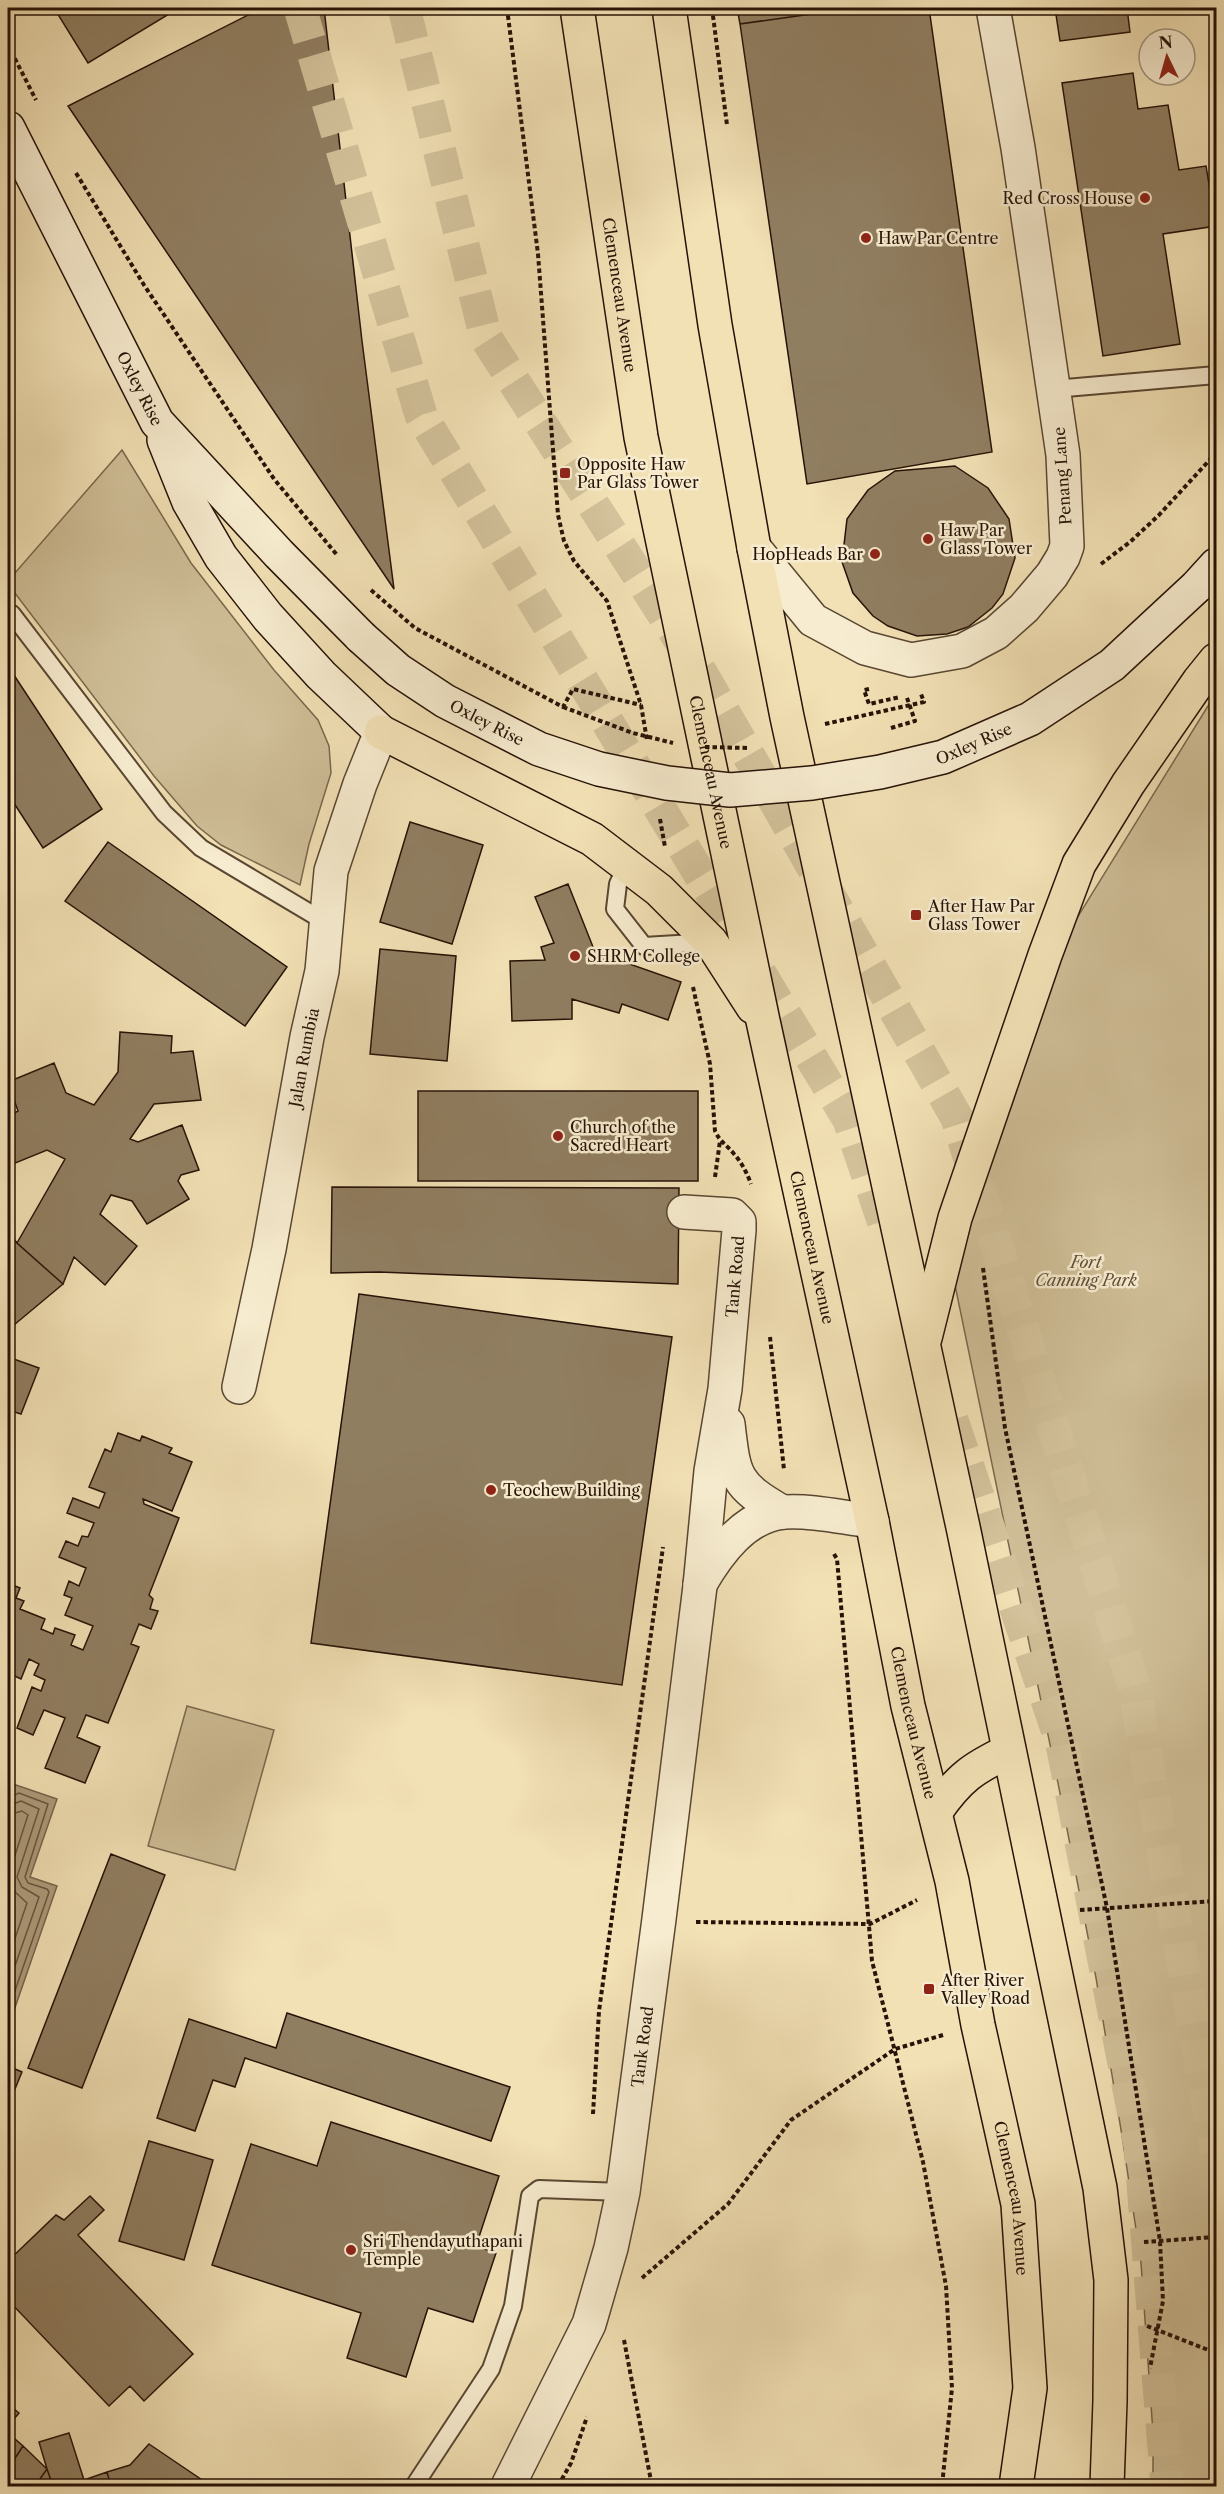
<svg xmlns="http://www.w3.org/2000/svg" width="1224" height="2494" font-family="'Libre Caslon Text',serif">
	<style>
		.green { fill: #cfbe97; stroke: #7a684e; stroke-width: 1.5 }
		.water { fill: #ad9b7a; stroke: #77644c; stroke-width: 1.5 }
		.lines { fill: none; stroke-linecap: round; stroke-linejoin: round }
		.shore { stroke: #6a5640; stroke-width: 1.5 }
		.building { fill: #907e61; stroke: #261206; stroke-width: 1.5 }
		.highway-tunnel { stroke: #d3c29b; stroke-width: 33; stroke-dasharray: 33 16; stroke-linecap: butt }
		.lane-casing { stroke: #594632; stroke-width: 20 }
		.street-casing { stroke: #594632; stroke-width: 36 }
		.secondary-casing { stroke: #261206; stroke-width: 36 }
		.primary-casing { stroke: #261206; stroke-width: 36 }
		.path { stroke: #261206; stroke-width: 4; stroke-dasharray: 4.5 3; stroke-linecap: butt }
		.lane { stroke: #f7eccf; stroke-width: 16 }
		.street { stroke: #f7eccf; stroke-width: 33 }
		.secondary { stroke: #f7eccf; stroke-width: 33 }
		.primary { stroke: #f2e1b5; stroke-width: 33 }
		.secondary-bridge-casing { stroke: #261206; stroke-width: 36; stroke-linecap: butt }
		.path-bridge { stroke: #261206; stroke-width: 4; stroke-dasharray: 4.5 3; stroke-linecap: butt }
		.secondary-bridge { stroke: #f7eccf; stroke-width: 33 }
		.poi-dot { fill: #8f2418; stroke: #f7eccf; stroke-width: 2 }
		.labels { text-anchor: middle; stroke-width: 5; stroke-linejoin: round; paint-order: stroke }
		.poi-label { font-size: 16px; fill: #261206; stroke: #f7eccf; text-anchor: start }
		.street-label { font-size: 16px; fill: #261206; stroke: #f7eccf }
		.park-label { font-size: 16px; font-style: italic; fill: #614e39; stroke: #f7eccf }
	</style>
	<rect width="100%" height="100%" fill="#f2e1b5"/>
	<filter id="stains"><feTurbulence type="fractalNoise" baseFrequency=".00333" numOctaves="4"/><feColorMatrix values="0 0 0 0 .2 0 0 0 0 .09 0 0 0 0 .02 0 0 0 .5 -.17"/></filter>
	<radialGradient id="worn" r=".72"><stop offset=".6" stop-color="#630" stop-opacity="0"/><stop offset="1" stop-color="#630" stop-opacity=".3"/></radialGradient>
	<path class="green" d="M122 450 191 563 274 670 318 720 329 746 331 773 309 844 300 885 221 845 197 826 154 776 8 584V581Z
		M1216 693V2486H1149L1153 2471V2433L1141 2263 1123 2142 1096 1978 1059 1788 950 1261 1072 926Z
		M187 1706 274 1730 235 1870 148 1846Z"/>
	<path class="water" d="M13 1784 57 1799 30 1877 57 1886 9 2025 8 1800Z"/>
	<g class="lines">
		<path class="shore" d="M8 1798 19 1793 48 1804 25 1877 28 1883 47 1889 49 1892 8 2011
			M8 1806 21 1801 39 1809 17 1877 22 1887 39 1897 8 1986
			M8 1815 22 1811 28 1815 8 1877 13 1890 27 1903 8 1959"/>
	</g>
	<path class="building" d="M54 8H179L88 63Z
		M262 8H324L362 341 394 589 68 106Z
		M737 8H854L740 24Z
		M854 8H929L992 452 807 484 740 24Z
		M1055 8H1127L1130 32 1060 41Z
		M1133 73 1138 109 1168 105 1179 170 1206 166 1216 226 1163 234 1180 344 1103 356 1062 83Z
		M955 466 988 488 1009 519 1015 558 1003 594 992 608 968 627 947 634 917 636 888 626 873 616 853 593 842 562 847 519 868 490 895 471Z
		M8 666 102 809 43 848 8 794Z
		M410 822 483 845 452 944 380 922Z
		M108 842 287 967 245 1026 65 901Z
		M568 884 595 952 681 982 668 1020 622 1004 619 1013 572 999V1019L512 1021 510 961 545 960 541 947 554 943 535 897Z
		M380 949 456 956 447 1061 370 1054Z
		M120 1032 172 1036 171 1053 193 1051 201 1100 154 1104 130 1139 138 1142 182 1125 199 1170 181 1175 178 1181 189 1199 147 1224 132 1201 111 1195 100 1214 137 1246 105 1285 74 1257 63 1284 17 1243 65 1159 47 1150 8 1166V1116L18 1111 8 1082 54 1063 66 1093 94 1105 118 1072Z
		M418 1091H698V1181H418Z
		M332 1187 679 1188 678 1284 379 1272 331 1273Z
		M8 1231 17 1243 63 1284 8 1330Z
		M359 1294 672 1337 622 1685 311 1643Z
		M8 1357 39 1368 21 1414 8 1410Z
		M118 1433 140 1441 142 1436 172 1448 169 1453 192 1462 172 1511 143 1499 144 1504 179 1518 149 1595 153 1599 150 1609 158 1611 151 1629 139 1624 131 1644 139 1647 108 1723 86 1715 77 1737 100 1747 85 1783 45 1768 65 1718 44 1710 33 1735 17 1728 32 1687 41 1691 45 1680 34 1675 39 1664 29 1659 21 1679 8 1673V1583L20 1588 16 1598 24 1601 20 1609 45 1619 41 1629 53 1634 55 1628 75 1635 71 1645 83 1650 93 1626 65 1615 72 1598 64 1595 69 1581 79 1586 86 1568 59 1557 66 1541 78 1546 82 1536 88 1537 94 1523 67 1513 73 1498 99 1508 105 1493 89 1487 105 1449 111 1452Z
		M111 1854 165 1875 82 2088 28 2068Z
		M287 2013 510 2087 491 2141 245 2058 235 2087 213 2080 195 2131 157 2118 189 2019 276 2048Z
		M8 2066 22 2072 8 2106Z
		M331 2122 499 2176 476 2246 496 2253 473 2322 428 2308 406 2377 347 2358 361 2313 212 2265 251 2144 317 2166Z
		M149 2141 213 2160 184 2260 119 2241Z
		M90 2196 104 2210 78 2235 193 2354 144 2401 130 2386 109 2406 8 2300V2261L56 2215 64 2220Z
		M8 2404 19 2413 8 2426Z
		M8 2433 23 2446 8 2469Z
		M69 2433 84 2480 86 2486H53L47 2469 39 2442Z
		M149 2444 211 2486H111L107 2472 130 2465Z
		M23 2446 47 2469 35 2486H8V2469Z
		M47 2469 53 2486H35Z
		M107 2472 111 2486H86L84 2480Z"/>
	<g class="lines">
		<path class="highway-tunnel" d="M300 8 421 415 849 1120 887 1232
			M404 8 486 338 703 676 957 1118 1134 1686 1216 2152
			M952 1420 1062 1744 1140 2146 1167 2486"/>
		<g class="lane-casing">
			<path id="lane" d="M1054 389 1216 375
				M12 614 164 813 201 848 327 923
				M627 865 618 884 615 909 644 946 710 942
				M414 2486 491 2369 513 2306 530 2196 539 2189 623 2192"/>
		</g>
		<g class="street-casing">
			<g id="street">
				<path d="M754 548 813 620 865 648 911 660 962 651 996 633 1024 608 1052 575 1063 557 1067 546 1063 455 1018 148 993 8"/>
				<path id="s1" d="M239 1387 269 1249 307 1037 322 971 331 871 360 784 381 732"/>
				<path d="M728 1424C734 1477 735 1485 782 1512"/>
				<path d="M700 1584C718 1553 745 1515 785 1512 813 1510 844 1518 872 1521"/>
				<path id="s2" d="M508 2486 589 2324 611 2248 623 2192 659 1919 700 1586 711 1471 725 1389 739 1230V1222L732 1215 684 1212"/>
			</g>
		</g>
		<g class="secondary-casing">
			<g id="secondary">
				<path id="s3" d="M8 128 157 422 279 554 361 637"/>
				<path d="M164 440 189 502 221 557 268 617 321 675 381 732"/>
				<path d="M1196 587 1216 565"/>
			</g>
		</g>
		<g class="primary-casing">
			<g id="primary">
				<path id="s4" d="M577 8 641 437 763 1021 872 1521 908 1706 952 1881 978 2025 1018 2204 1030 2388 1016 2486"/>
				<path d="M669 8 715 325 754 548 787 717 963 1527 1100 2188 1111 2280 1110 2401 1107 2486"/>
				<path d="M381 732 592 839 659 890 711 942 753 1007"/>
				<path d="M925 1338 955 1218 1045 955 1079 864 1128 784 1199 681 1216 660"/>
				<path d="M936 1811C959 1778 973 1768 1009 1751"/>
			</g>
		</g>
		<path class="path" d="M507 8 538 254 558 515 564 541 574 561 607 601 641 705 647 740
			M712 8 727 125
			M8 45 36 100
			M76 173 144 285 274 479 337 555
			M1101 564 1130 542 1159 515 1216 453
			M371 590 415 628 563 707 573 689 641 705
			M869 689 864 690 869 704 900 697
			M825 724 924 702 921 694
			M660 819 665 847
			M693 987 710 1064 715 1131C720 1142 727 1145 734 1154 742 1163 747 1173 751 1184
			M715 1177 720 1141
			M983 1268 1005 1428 1107 1908 1160 2241 1163 2301 1150 2368
			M770 1337 784 1470
			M834 1554 837 1559 872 1961 923 2162 946 2286 952 2388 942 2486
			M1080 1910 1216 1901
			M696 1922 870 1924 917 1900
			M593 2114 599 2011 663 1547
			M1144 2242 1216 2237
			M642 2278 728 2204 791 2120 895 2049 943 2035
			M1147 2326 1216 2353
			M624 2340 652 2486
			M558 2486 571 2463 587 2417"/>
		<use href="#lane" class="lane"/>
		<use href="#street" class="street"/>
		<use href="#secondary" class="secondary"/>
		<use href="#primary" class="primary"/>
		<g class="secondary-bridge-casing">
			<g id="secondary-bridge">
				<path id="s5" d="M361 637 398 670 445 701 539 749 599 769 667 783 730 790 812 783 880 772 943 757 1030 719 1112 665 1196 587"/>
			</g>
		</g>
		<path class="path-bridge" d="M563 707 633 733 673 743
			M891 728 915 721 906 695
			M705 747 748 748"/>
		<use href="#secondary-bridge" class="secondary-bridge"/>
	</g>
	<g class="poi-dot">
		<circle cx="1145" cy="198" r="6"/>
		<circle cx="866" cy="238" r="6"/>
		<rect x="559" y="467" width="12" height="12" rx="3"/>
		<circle cx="928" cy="539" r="6"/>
		<circle cx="875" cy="554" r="6"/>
		<rect x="910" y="909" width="12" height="12" rx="3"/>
		<circle cx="575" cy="956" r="6"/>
		<circle cx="558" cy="1136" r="6"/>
		<circle cx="491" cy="1490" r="6"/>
		<rect x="923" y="1983" width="12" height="12" rx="3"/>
		<circle cx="351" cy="2250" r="6"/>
	</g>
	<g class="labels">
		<g class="poi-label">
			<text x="1133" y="204" text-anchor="end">Red Cross House</text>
			<text x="878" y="244">Haw Par Centre</text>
			<text x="577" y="470">Opposite Haw<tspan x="577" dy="18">Par Glass Tower</tspan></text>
			<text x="940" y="536">Haw Par<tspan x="940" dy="18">Glass Tower</tspan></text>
			<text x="863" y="560" text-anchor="end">HopHeads Bar</text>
			<text x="928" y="912">After Haw Par<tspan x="928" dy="18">Glass Tower</tspan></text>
			<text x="587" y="962">SHRM College</text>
			<text x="570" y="1133">Church of the<tspan x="570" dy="18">Sacred Heart</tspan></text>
			<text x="503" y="1496">Teochew Building</text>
			<text x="941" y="1986">After River<tspan x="941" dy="18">Valley Road</tspan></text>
			<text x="363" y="2247">Sri Thendayuthapani<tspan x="363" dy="18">Temple</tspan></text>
		</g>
		<g class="street-label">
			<text dy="6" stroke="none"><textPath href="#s4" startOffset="290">Clemenceau Avenue</textPath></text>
			<text dy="6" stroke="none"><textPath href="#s3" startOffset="292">Oxley Rise</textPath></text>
			<text transform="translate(1062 476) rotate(-94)" y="6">Penang Lane</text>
			<text dy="6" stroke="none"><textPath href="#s5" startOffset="153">Oxley Rise</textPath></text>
			<text dy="6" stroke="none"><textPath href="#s5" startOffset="657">Oxley Rise</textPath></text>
			<text dy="6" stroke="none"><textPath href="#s4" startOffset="776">Clemenceau Avenue</textPath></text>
			<text dy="6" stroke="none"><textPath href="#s1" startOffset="336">Jalan Rumbia</textPath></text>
			<text dy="6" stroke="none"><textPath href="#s4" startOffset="1262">Clemenceau Avenue</textPath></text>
			<text dy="6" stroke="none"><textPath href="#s2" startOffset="1240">Tank Road</textPath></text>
			<text dy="6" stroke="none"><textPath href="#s4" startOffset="1748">Clemenceau Avenue</textPath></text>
			<text dy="6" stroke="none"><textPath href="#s2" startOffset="464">Tank Road</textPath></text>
			<text dy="6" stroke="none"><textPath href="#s4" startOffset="2234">Clemenceau Avenue</textPath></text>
		</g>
		<g class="park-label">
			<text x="1086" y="1268">Fort<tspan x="1086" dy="18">Canning Park</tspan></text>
		</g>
	</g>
	<rect width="1224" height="2494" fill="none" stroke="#f2e1b5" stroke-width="30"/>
	<rect x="9" y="9" width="1206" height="2476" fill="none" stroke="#261206" stroke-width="3"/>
	<rect x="15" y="15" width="1194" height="2464" fill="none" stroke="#261206" stroke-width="1.5"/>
	<g transform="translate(1167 57) rotate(355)"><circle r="28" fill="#f7eccf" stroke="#a3957f" stroke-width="1.5"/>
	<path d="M0-4.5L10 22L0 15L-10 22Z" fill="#8f2418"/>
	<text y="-9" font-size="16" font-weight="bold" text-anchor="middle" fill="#261206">N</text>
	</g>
	<rect width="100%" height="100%" filter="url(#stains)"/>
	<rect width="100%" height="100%" fill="url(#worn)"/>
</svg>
